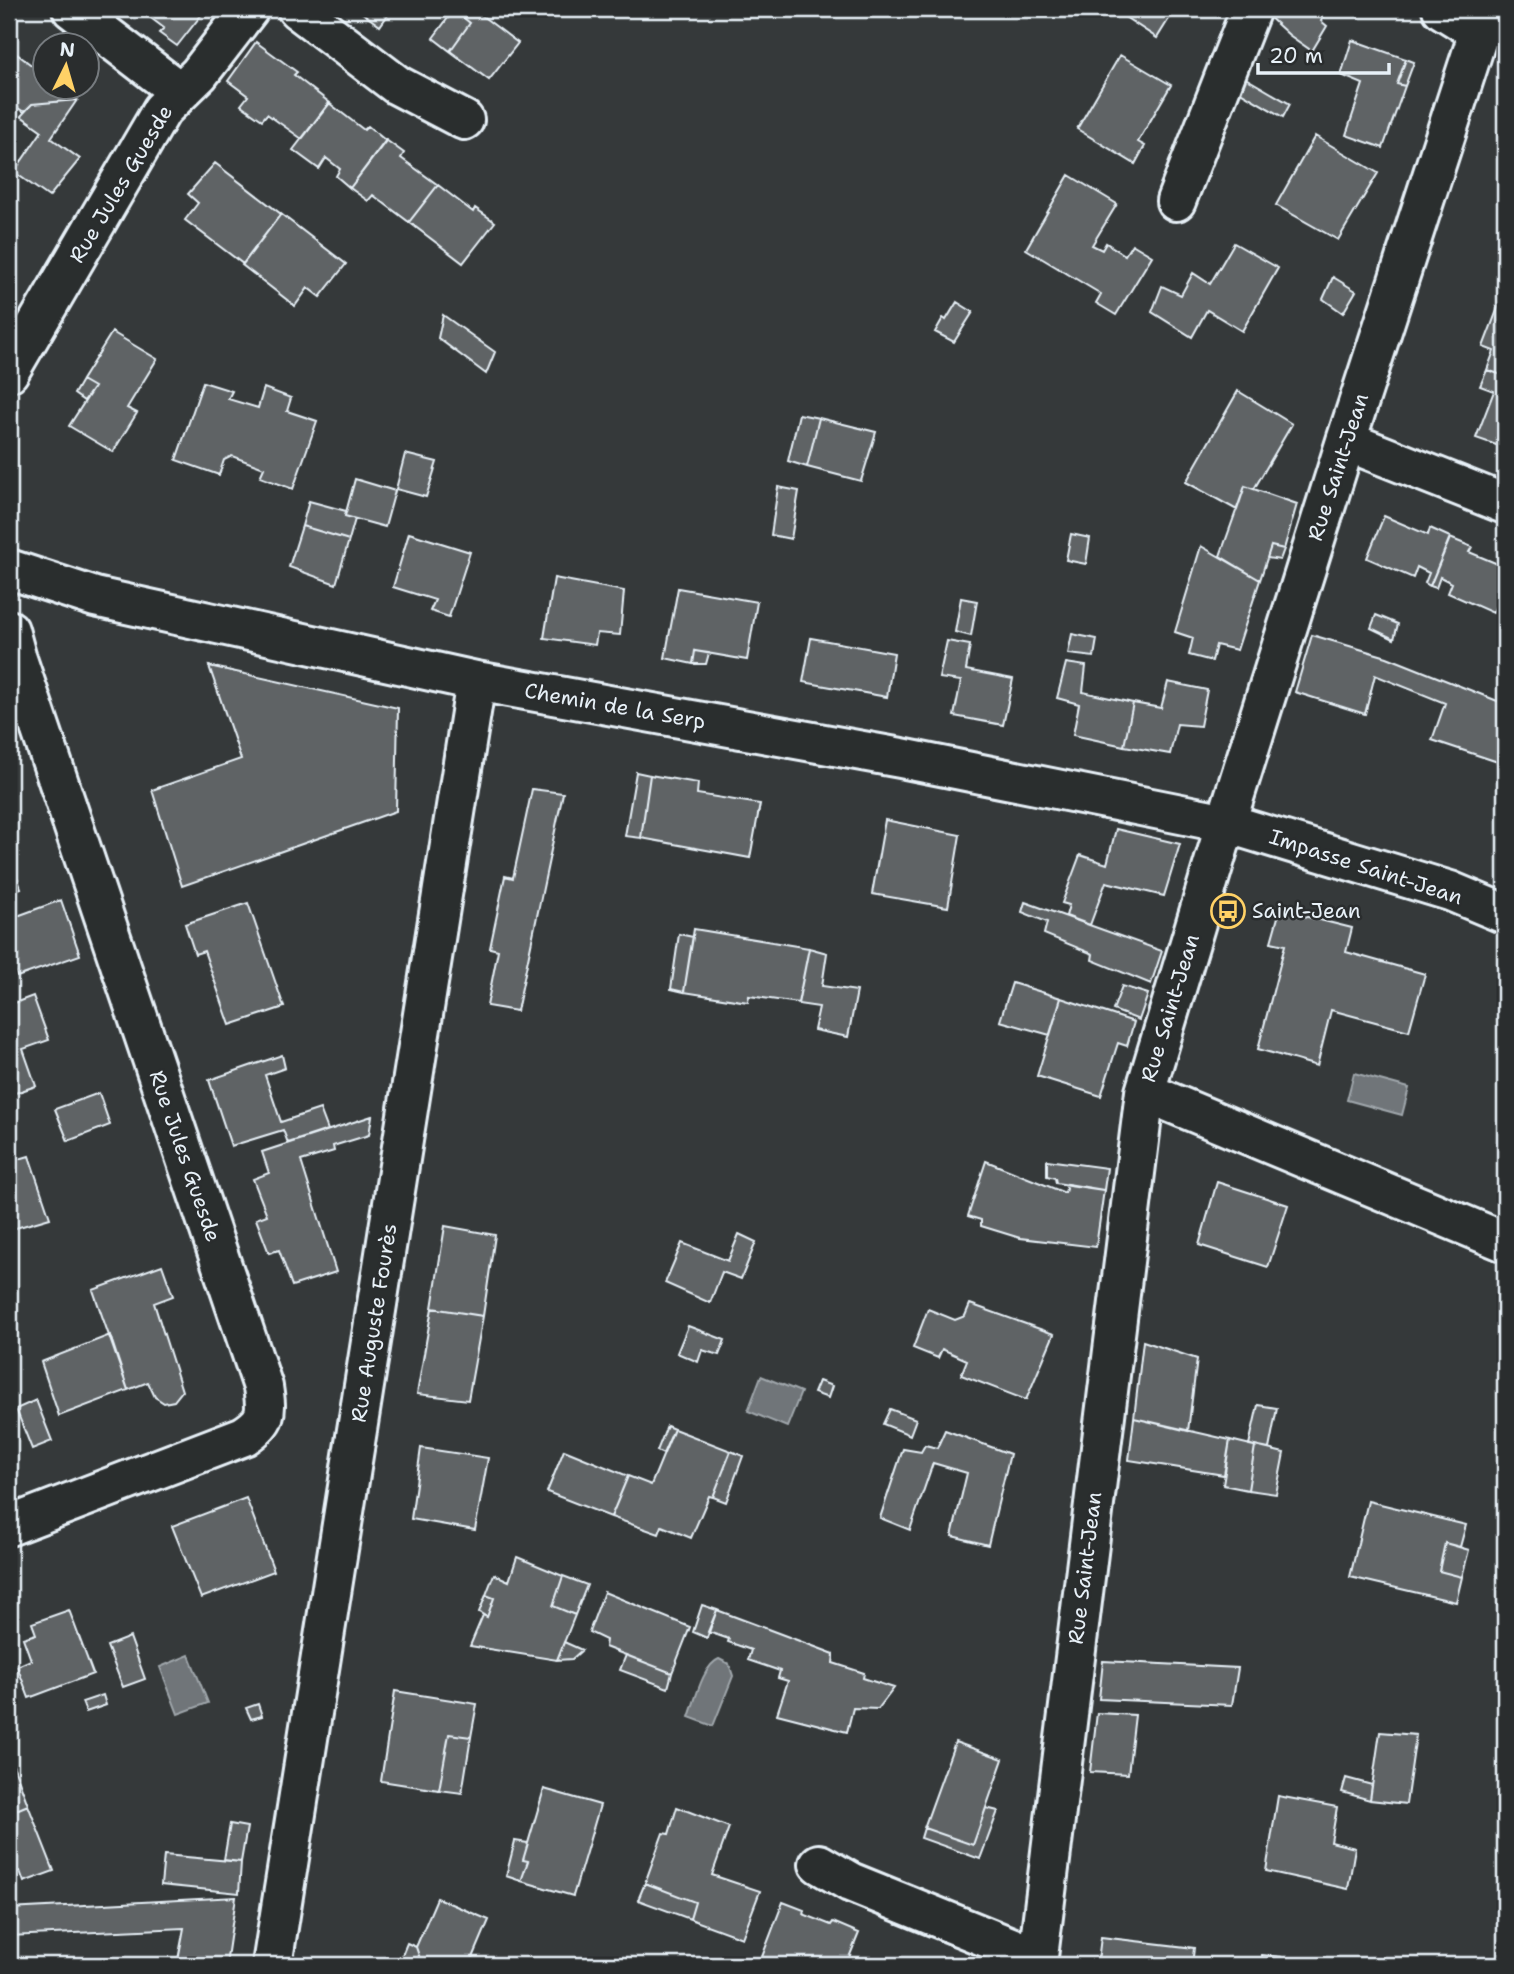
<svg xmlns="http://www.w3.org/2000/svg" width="1514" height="1974" font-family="'Shantell Sans',sans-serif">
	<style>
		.water { fill: #707579; stroke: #a0a7ac; stroke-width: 2 }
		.building { fill: #5f6365; stroke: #e8f1f8; stroke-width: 2 }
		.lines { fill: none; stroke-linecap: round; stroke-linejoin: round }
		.minor-casing { stroke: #e8f1f8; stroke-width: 44 }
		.minor { stroke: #2a2d2e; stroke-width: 38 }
		.labels { text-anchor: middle; stroke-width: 5; stroke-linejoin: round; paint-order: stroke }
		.street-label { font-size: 21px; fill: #e8f1f8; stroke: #2a2d2e }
		.poi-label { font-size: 21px; fill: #e8f1f8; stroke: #2a2d2e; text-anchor: start }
	</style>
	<rect width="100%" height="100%" fill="#35393a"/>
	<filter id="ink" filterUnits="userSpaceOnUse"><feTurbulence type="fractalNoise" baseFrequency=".0143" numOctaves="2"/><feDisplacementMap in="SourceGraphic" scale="14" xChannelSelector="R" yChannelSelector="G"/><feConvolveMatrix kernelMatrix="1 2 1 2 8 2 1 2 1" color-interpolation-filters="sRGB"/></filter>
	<g filter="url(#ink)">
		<path class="water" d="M1354 1073 1409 1088 1402 1115 1347 1100Z
			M761 1376 801 1392 787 1427 748 1411Z
			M189 1655 208 1703 178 1714 160 1667Z
			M719 1659 729 1664 733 1676 713 1726 689 1717C695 1701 703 1665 719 1659Z"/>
		<path class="building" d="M139 9H206L177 46 159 33 164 28Z
			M357 9H392L380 26Z
			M455 9H480L477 12 518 43 489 80 450 51 470 23 454 10Z
			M1126 9H1175L1157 38 1122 15Z
			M1269 9H1328L1321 21 1327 26 1312 51 1289 35 1266 14Z
			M454 10 470 23 450 51 433 38Z
			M1352 40 1406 59 1397 84 1405 86 1383 148 1346 135 1363 84 1341 75Z
			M256 42 297 72 294 75 330 103 302 139 267 114 262 120 241 105 248 96 228 81Z
			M9 48 34 67 37 64 46 70V88H67L77 100 32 104 24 112 9 102Z
			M1120 55 1171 85 1138 142 1145 146 1135 164 1077 129Z
			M1406 59 1414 62 1405 86 1397 84Z
			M1242 76 1290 104 1283 117 1237 90Z
			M77 100 51 138 80 159 49 197 14 172 42 131 21 116 32 104Z
			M329 103 364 130 368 126 386 141 350 188 336 176 340 169 326 158 319 169 293 150Z
			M1315 136 1378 173 1338 240 1276 205Z
			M386 140 404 153 401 158 438 185 409 222 373 195 368 201 350 188Z
			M215 163 281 214 243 264 185 220 198 203 188 194Z
			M1069 175 1117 204 1092 245 1102 250 1106 243 1125 255 1132 244 1152 256 1116 315 1096 303 1101 294 1026 249Z
			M438 185 473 212 475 208 495 222 463 263 409 222Z
			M281 214 346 264 320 297 308 288 295 306 242 265Z
			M1234 243 1278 268 1242 331 1207 310 1192 337 1152 312 1162 286 1181 295 1193 273 1210 284Z
			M1333 277 1356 291 1343 313 1323 299Z
			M1501 300 1505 302V376L1487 370 1494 351 1483 347Z
			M957 302 973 312 954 342 935 332 943 318 946 320Z
			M443 315 495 352 486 374 438 338Z
			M112 332 157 359 127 408 137 413 113 452 69 426 94 387 82 380Z
			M1487 370 1505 376V448L1476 438 1494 391 1480 386Z
			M82 380 94 387 84 401 74 394Z
			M203 382 232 391 228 399 258 408 264 388 291 398 287 411 317 421 293 489 260 477 264 468 232 456 224 460 219 475 176 460Z
			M1238 391 1292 424 1254 489 1245 486 1237 510 1186 482Z
			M799 414 819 418 807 467 788 461Z
			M819 418 876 432 861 481 807 467Z
			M405 454 437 462 426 497 396 489Z
			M355 479 395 491 385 527 345 516Z
			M1245 486 1297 504 1284 549 1271 546 1260 580 1220 556Z
			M778 487 799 491 791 539 771 535Z
			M309 501 346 511 345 516 355 519 349 540 302 526Z
			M1384 516 1428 535 1430 528 1450 537 1430 586 1425 583 1429 573 1417 567 1413 578 1367 558Z
			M302 526 349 540 336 584 289 567Z
			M409 533 470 552 449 617 430 611 435 600 393 587Z
			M1071 534 1090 538 1086 564 1066 560Z
			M1450 538 1472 547 1469 552 1505 567V583L1493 613 1448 593 1452 583 1440 577 1436 588 1430 586Z
			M1201 546 1260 580 1237 650 1216 645 1212 661 1189 655 1193 638 1175 632Z
			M1271 546 1284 549 1280 560 1267 558Z
			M554 578 624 591 620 635 597 633 595 645 544 638Z
			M678 588 757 602 747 660 695 651 693 664 665 658Z
			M961 598 977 601 971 636 955 632Z
			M1376 615 1398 624 1394 639 1371 628Z
			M1072 634 1097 639 1094 657 1068 654Z
			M1312 635 1387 657 1505 704 1504 764 1432 740 1445 703 1375 675 1365 714 1295 692Z
			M811 638 894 653 887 697 803 682Z
			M947 641 970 645 966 670 1013 679 1003 725 954 716 961 681 939 678Z
			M695 651 709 653 706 664H693Z
			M1066 663 1086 666 1083 692 1133 703 1124 746 1073 735 1079 704 1057 698Z
			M209 666 398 708 396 811 182 886 152 790 241 759Z
			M1168 682 1207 690 1200 726 1177 724 1170 754 1124 746 1133 703 1161 708Z
			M636 772 650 775 641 838 625 836Z
			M650 775 698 783 697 794 760 804 750 858 641 838Z
			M532 789 563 793 517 1011 487 1006 498 950 490 948 505 876 513 878Z
			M885 820 960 835 948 907 872 894Z
			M1116 829 1180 844 1164 896 1106 882 1090 925 1066 916 1069 905 1062 903 1080 855 1107 864Z
			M9 854 21 888 9 892Z
			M61 900 80 955 17 977 9 953V919Z
			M1025 902 1162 951 1151 984 1092 960 1093 954 1044 934 1047 922 1022 912Z
			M248 903 284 1007 230 1025 204 951 195 954 185 924Z
			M1280 910 1352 928 1346 952 1425 974 1409 1031 1331 1010 1317 1066 1258 1049 1285 945 1271 942Z
			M694 929 809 948 798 1003 749 996 748 1002 684 992Z
			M679 934 693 937 684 992 671 989Z
			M809 948 827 953 822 986 857 991 848 1037 814 1030 819 1007 798 1004Z
			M1012 983 1061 998 1050 1035 1000 1021Z
			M1122 986 1148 994 1139 1020 1113 1010Z
			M33 996 49 1040 23 1049 36 1086 9 1095V1005Z
			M1061 998 1134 1022 1127 1046 1118 1043 1101 1096 1037 1076Z
			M282 1055 285 1068 265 1075 281 1122 320 1109 328 1130 288 1143 283 1130 231 1146 209 1080Z
			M99 1093 110 1125 68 1141 55 1109Z
			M372 1116 369 1135 333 1146 334 1151 301 1161 336 1272 292 1286 279 1250 269 1253 256 1219 267 1215 253 1179 269 1173 262 1152Z
			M29 1156 50 1218 9 1230V1162Z
			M1047 1160 1107 1168 1104 1190 1056 1183 1055 1178 1047 1176Z
			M986 1161 1065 1193 1067 1184 1104 1190 1096 1247 1020 1238 981 1226V1220L968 1216Z
			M1217 1182 1288 1205 1268 1267 1199 1245Z
			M445 1226 495 1235 483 1316 432 1308Z
			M739 1234 756 1242 741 1279 722 1272 710 1303 665 1283 682 1243 728 1261Z
			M162 1265 173 1296 154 1303 182 1391 174 1401 164 1403 155 1397 148 1382 128 1390 93 1290Z
			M970 1304 1054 1334 1026 1400 961 1375 967 1360 942 1349 938 1358 913 1348 928 1309 955 1320 965 1316Z
			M432 1308 483 1316 468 1400 417 1394Z
			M688 1326 725 1340 719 1355 702 1350 698 1362 677 1353Z
			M110 1335 128 1390 59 1416 41 1362Z
			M1143 1341 1197 1359 1188 1431 1134 1418Z
			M819 1381 832 1386 828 1398 814 1393Z
			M36 1400 52 1441 32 1449 16 1409Z
			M1258 1405 1277 1408 1269 1449 1249 1445Z
			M890 1409 916 1419 910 1435 883 1424Z
			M1134 1418 1230 1440 1224 1475 1129 1460Z
			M667 1426 674 1429 663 1454 657 1451Z
			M674 1429 731 1451 713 1497 709 1496 691 1538 662 1526 659 1534 611 1517 628 1476 651 1485Z
			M945 1430 1010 1454 988 1545 952 1536 967 1473 933 1463 910 1530 880 1518 903 1449 921 1452 925 1445 937 1448Z
			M1230 1440 1255 1446 1248 1490 1223 1485Z
			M1255 1446 1284 1453 1276 1494 1248 1490Z
			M421 1448 488 1458 475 1530 411 1519Z
			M564 1450 628 1476 611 1517 547 1492Z
			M731 1451 743 1456 726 1502 713 1497Z
			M246 1498 274 1571 201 1598 172 1526Z
			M1368 1501 1466 1525 1460 1547 1445 1543 1439 1571 1462 1577 1456 1602 1350 1577Z
			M1445 1543 1469 1550 1462 1577 1439 1571Z
			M517 1557 563 1576 553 1606 575 1615 557 1660 470 1646 483 1615 487 1617 494 1598 486 1595 494 1574 509 1581Z
			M563 1576 587 1585 575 1615 553 1606Z
			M604 1592 690 1627 672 1673 605 1647 606 1640 589 1632Z
			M486 1595 494 1598 487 1617 479 1612Z
			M702 1605 717 1610 707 1638 693 1632Z
			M69 1610 93 1674 29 1698 17 1666 31 1660 23 1638 36 1634 32 1623Z
			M717 1610 834 1654 833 1663 864 1673 863 1678 894 1688 878 1709 853 1708 847 1732 777 1714 788 1681 778 1678 780 1671 748 1660 751 1650 728 1642 729 1639 708 1632Z
			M130 1637 145 1679 123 1687 107 1646Z
			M564 1642 582 1650 572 1659 557 1660Z
			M626 1655 672 1673 668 1688 620 1670Z
			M1103 1661 1238 1668 1232 1705 1099 1699Z
			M395 1691 477 1704 471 1737 449 1734 439 1790 381 1781Z
			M103 1695 106 1705 86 1712 82 1702Z
			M258 1704 262 1716 251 1719 246 1708Z
			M1097 1713 1135 1715 1128 1774 1090 1772Z
			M1380 1732 1416 1735 1406 1804 1370 1800Z
			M449 1734 471 1737 462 1793 439 1790Z
			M955 1742 1003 1759 973 1845 924 1828Z
			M9 1754 28 1805 9 1813Z
			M1346 1778 1372 1785 1370 1800 1342 1792Z
			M544 1789 600 1805 573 1896 521 1881 528 1861 523 1860Z
			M1278 1796 1337 1807 1331 1842 1355 1848 1348 1889 1266 1871Z
			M28 1805 54 1871 24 1882 20 1871 9 1875V1813Z
			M677 1807 729 1827 712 1875 760 1891 742 1938 690 1919 695 1902 645 1883 663 1833 669 1834Z
			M986 1808 998 1811 980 1859 921 1838 924 1828 973 1845Z
			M230 1824 247 1827 241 1862 224 1860Z
			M515 1841 528 1843 523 1860 528 1861 521 1881 506 1876Z
			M164 1855 241 1862 239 1893 161 1885Z
			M645 1883 695 1902 690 1919 638 1900Z
			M236 1897 226 1965H177L184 1928 9 1936V1909Z
			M437 1898 489 1920 470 1965H417L420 1959 416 1947Z
			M783 1902 804 1910 803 1914 831 1925 833 1922 859 1933 846 1965H783L762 1957Z
			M1101 1937 1194 1948 1192 1965H1093L1094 1960 1098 1961Z
			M407 1943 416 1947 420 1959 417 1965H398Z
			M1262 1955 1281 1957 1280 1965H1261Z
			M900 1958 918 1965H898Z
			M881 1959 895 1965H878Z"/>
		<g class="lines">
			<g class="minor-casing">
				<path id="minor" d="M72 9 180 92
					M297 9 397 85 464 120
					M1442 9 1479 32
					M1176 201 1251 9
					M9 372 162 110 199 74 249 9
					M1346 441 1505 504
					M9 569 95 597 476 681 901 758 1226 823 1450 891 1505 914
					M9 630 16 656 263 1387C267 1413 267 1421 244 1436L9 1526
					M1145 1092 1505 1242
					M819 1864 850 1882 1038 1958
					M272 1965 476 681
					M1037 1965 1145 1092 1226 823 1346 441 1479 32 1493 9"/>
			</g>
			<use href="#minor" class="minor"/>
		</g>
	</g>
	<defs>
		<g id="bus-ring" transform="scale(1.75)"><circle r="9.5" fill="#2a2d2e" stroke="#ffd166" stroke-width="1.5"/><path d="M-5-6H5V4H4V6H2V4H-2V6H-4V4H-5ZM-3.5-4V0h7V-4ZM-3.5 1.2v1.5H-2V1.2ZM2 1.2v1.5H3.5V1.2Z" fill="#ffd166"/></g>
	</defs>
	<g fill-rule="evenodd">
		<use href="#bus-ring" x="1228" y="911"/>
	</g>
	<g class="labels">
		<g class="street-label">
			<text transform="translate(121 184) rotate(-59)" y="7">Rue Jules Guesde</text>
			<text transform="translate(1338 467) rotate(-72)" y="7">Rue Saint-Jean</text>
			<text transform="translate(615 706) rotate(10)" y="7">Chemin de la Serp</text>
			<text transform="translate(1366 867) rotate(18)" y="7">Impasse Saint-Jean</text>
			<text transform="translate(1170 1008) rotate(-73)" y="7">Rue Saint-Jean</text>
			<text transform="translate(185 1156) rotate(71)" y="7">Rue Jules Guesde</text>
			<text transform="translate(374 1323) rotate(-81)" y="7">Rue Auguste Fourès</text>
			<text transform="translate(1085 1568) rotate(-83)" y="7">Rue Saint-Jean</text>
		</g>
		<g class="poi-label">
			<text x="1252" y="918">Saint-Jean</text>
		</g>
	</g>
	<rect width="1514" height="1974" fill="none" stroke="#2a2d2e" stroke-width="35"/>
	<rect x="18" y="18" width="1479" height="1939" fill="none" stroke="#e8f1f8" stroke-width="2.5" filter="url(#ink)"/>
	<g transform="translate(66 66) rotate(5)"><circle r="33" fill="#2a2d2e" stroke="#767b7f" stroke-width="2"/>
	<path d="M0-5L12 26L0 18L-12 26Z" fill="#ffd166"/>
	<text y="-10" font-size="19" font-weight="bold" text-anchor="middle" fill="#e8f1f8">N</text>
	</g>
	<path d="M1258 63v10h131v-10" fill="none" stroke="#e8f1f8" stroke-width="3.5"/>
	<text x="1269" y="63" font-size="21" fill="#e8f1f8" stroke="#2a2d2e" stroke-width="5" paint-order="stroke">20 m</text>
</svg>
